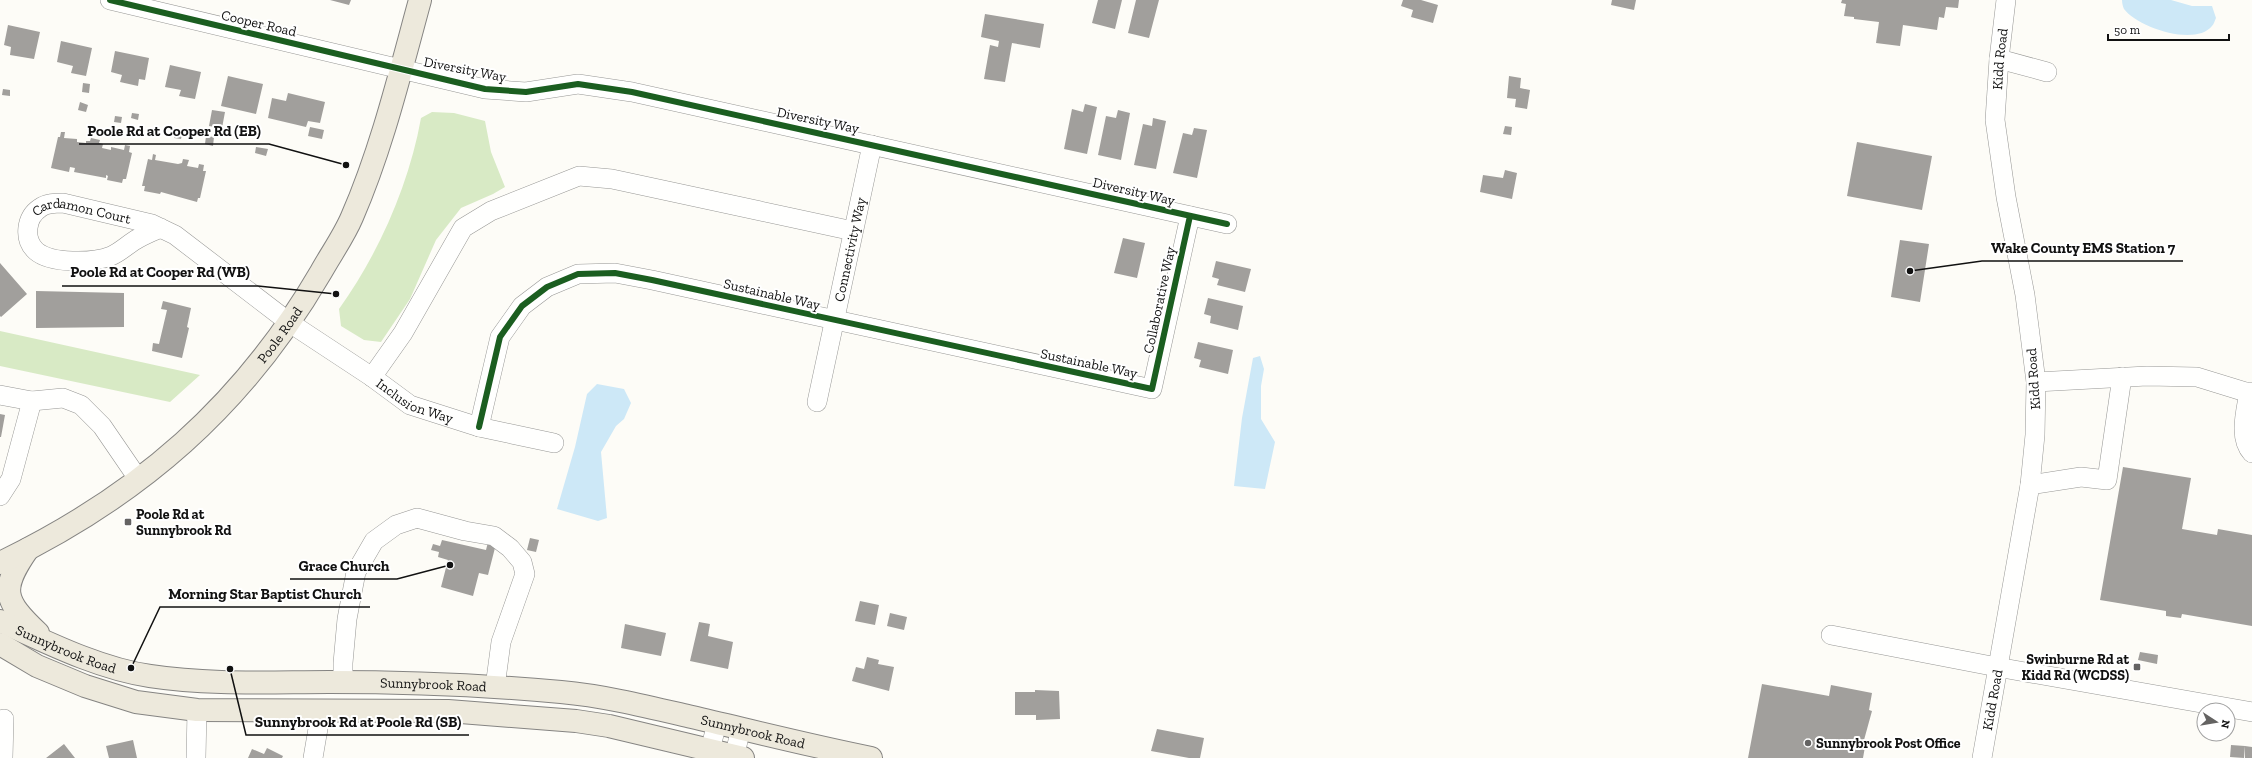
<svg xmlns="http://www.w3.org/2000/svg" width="2252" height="758" font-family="'Zilla Slab',serif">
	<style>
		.forest { fill: #d8eac5 }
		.water { fill: #cde8f7 }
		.building { fill: #a19f9c }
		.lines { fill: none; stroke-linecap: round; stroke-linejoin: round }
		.minor-casing { stroke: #979795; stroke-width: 20 }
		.major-casing { stroke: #858482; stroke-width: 24 }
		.minor { stroke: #fffffe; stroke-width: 19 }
		.major { stroke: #ede9dc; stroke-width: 22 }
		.cycleway-casing { stroke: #fff; stroke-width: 8 }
		.cycleway { stroke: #1b5e20; stroke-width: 6 }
		.poi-dot { fill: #646362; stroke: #fff; stroke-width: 1.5 }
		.labels { text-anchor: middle; stroke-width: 4; stroke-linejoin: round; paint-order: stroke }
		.street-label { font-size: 14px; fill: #111; stroke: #fff }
		.poi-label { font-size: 14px; font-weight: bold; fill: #111; stroke: #fff; text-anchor: start }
		.leader { fill: none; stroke: #111; stroke-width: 1.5 }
		.callout-dot { fill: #111; stroke: #fff; stroke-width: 1.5 }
		.callout-label { font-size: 15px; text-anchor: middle; font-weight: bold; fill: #111; stroke: #fff; stroke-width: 4; stroke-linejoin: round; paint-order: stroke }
	</style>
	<rect width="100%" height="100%" fill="#fdfcf7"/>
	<path class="forest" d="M432 112 454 113 485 121 491 152 505 187 493 194 461 208 436 240 410 299 381 342 364 340 341 326 339 309C379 253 409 185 421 118Z
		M0 331 200 375 170 402 0 366Z"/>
	<path class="water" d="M2122 0H2171L2192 6H2212L2216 18C2215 20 2214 24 2212 26 2195 47 2137 27 2124 9 2123 7 2122 3 2122 0Z
		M1260 356 1264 369 1261 386V419L1275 442 1265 489 1234 486 1242 418 1253 358Z
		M597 384 624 389 631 403 624 419 616 426 601 452 607 518 598 521 557 509 575 447 587 394Z"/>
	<path class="building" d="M330 0H351L349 5Z
		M1098 0H1122L1115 29 1092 23Z
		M1136 0H1159L1149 38 1128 33Z
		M1403 0H1421L1438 5 1433 23 1411 17 1413 10 1401 6Z
		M1612 0H1636L1634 10 1611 5Z
		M1842 0H1959L1958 8 1946 7 1944 18 1939 17 1937 30 1903 25 1900 46 1876 43 1879 22 1854 19V17L1844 16 1846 4 1841 3Z
		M985 14 1044 24 1040 48 1012 43 1005 82 984 79 990 45 998 47 999 41 981 37Z
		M8 25 40 32 34 59 10 55 11 47 4 45Z
		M61 41 92 48 86 76 71 73 73 66 57 62Z
		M115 51 149 58 145 80 139 79 138 86 120 82 122 75 111 72Z
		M170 65 201 72 195 99 179 96 181 90 165 87Z
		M228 76 263 84 256 114 221 106Z
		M1509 76 1521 78 1520 88 1530 90 1527 109 1515 107 1516 99 1507 98Z
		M83 83 90 84 89 93 82 92Z
		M3 89 10 90V96L2 95Z
		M288 93 325 102 320 123 308 121 306 127 268 118 272 98 286 101Z
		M80 102 88 105 86 112 78 110Z
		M1085 104 1097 107 1087 154 1064 149 1072 109 1083 112Z
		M212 110 225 112 222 128 209 126Z
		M1118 110 1130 113 1121 160 1098 155 1106 116 1116 118Z
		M132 113 139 114 138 120 131 118Z
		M115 116 122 117 121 123 114 122Z
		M1153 118 1166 121 1156 169 1134 165 1143 124 1152 126Z
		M1505 126 1512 127 1511 135 1503 134Z
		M310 127 324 130 322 139 308 136Z
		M1194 128 1207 130 1197 178 1173 173 1183 133 1192 135Z
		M61 132H65L64 138 77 139V142L86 143V141H90L91 138 100 140 99 143 103 144 102 148 111 150V147L124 150 125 145 130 146 129 152 132 153 126 179H123L122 183 107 180 108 176 106 175V178L74 172 75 168 70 167 69 172 51 168 58 137H60Z
		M174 134 182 135 181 139 174 138Z
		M206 136 214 137 213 146 205 144Z
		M1857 142 1932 156 1922 210 1847 196Z
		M256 147 268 149 266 156 255 153Z
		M153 154 156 155 155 160 178 164 182 163 183 159 189 160 187 166 198 168 199 164 204 165 203 171H206L200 198H198L197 202 161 192 160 194 144 191 145 186H142L148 159 152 160Z
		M1505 170 1517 173 1512 199 1480 192 1483 175 1503 178Z
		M1123 238 1145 243 1137 278 1114 273Z
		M1900 240 1929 244 1920 302 1891 297Z
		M1216 261 1251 269 1245 292 1217 285 1219 279 1212 277Z
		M0 263 27 294 1 317 0 316Z
		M36 291 124 293V327L36 328Z
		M1208 298 1243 306 1238 330 1210 323 1211 316 1204 314Z
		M163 301 191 308 187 327 189 328 182 358 152 351 153 343 159 344 167 310 161 309Z
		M1198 342 1233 350 1228 374 1199 367 1201 360 1194 358Z
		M0 414 5 415 1 437H0Z
		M2123 467 2191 478 2182 529 2217 535 2218 529 2252 535V626L2182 614 2181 618 2166 616V611L2100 600Z
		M530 538 539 540 536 552 527 550Z
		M442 540 486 550 488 542 496 544 488 575 479 573 473 596 441 587 448 560 438 557 439 552 431 550 433 544 440 546Z
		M860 601 879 605 875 625 855 621Z
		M890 613 907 617 904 630 887 626Z
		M699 622 710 624 708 636 733 642 728 669 690 661Z
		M625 624 666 633 661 656 621 648Z
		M2140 652 2158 655 2157 664 2138 660Z
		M867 657 879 660 878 664 894 667 889 691 852 681 856 667 864 669Z
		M1762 684 1829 696 1831 685 1872 693 1869 710 1872 711 1864 740 1866 741 1863 758H1748Z
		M1035 690 1059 691 1060 719 1036 720V715H1015V692H1035Z
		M1157 729 1204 738 1200 758H1189L1151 751Z
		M133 740 137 758H109L106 746Z
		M64 744 75 758H46Z
		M2231 745 2245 746 2244 758 2230 757Z
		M2245 746 2252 747V758H2245Z
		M267 748 283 756 282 758H248L252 749 264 754Z"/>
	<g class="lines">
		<g class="minor-casing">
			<g id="minor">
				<path d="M110 0 485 89 526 92 578 84 632 92 1227 224"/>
				<path d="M1999 59 2047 72"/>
				<path id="s1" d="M161 228C154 231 146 234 139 238 129 243 121 252 111 256 93 263 51 264 36 251 23 239 26 217 40 208 46 203 56 203 63 203L152 224 175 235 290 323 372 377 410 405 479 427 554 443"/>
				<path d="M372 377 403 333 463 228 491 211 579 176 612 179 853 231"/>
				<path d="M2036 382 2147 376 2197 377 2252 394"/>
				<path d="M2252 392H2249C2246 411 2238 438 2252 453"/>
				<path d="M0 395 32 401 63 398 81 405 102 426 139 480"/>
				<path id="s2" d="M817 402 872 145"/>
				<path d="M479 427 500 337 522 306 547 287 578 274 615 273 652 280 1152 389 1190 216"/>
				<path d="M2030 485 2081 477 2107 480 2122 377"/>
				<path d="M0 496 11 479 32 401"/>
				<path d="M1831 635 1997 667 2252 712"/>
				<path d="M343 682V663L347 619 356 572 374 541 396 525 417 518 465 531 494 536 510 548 522 562 525 574 501 642 495 687"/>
				<path d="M3 758 4 719"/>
				<path d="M196 758 197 710"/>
				<path d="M313 758 321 711"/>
				<path d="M708 758 717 723"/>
				<path d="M734 758 741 728"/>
				<path id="s3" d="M1982 758 2030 485 2035 435 2036 382 2025 295 2006 197 1995 120 1999 59 2006 0"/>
			</g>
		</g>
		<g class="major-casing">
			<g id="major">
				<path d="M28 549C0 589 3 600 38 633"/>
				<path id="s4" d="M0 563C139 496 243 406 321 272 331 254 344 236 352 217 382 148 400 73 420 0"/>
				<path id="s5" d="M0 621C46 642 100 669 150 676 209 685 269 682 329 682 406 682 484 685 561 692 605 696 649 707 692 717 752 731 811 746 871 758"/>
				<path d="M0 644 37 666 85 686 136 702 197 710 448 711 576 721 609 726 743 758"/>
			</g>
		</g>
		<use href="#minor" class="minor"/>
		<use href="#major" class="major"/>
		<g class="cycleway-casing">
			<path id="cycleway" d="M110 0 485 89 526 92 578 84 632 92 1227 224
				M479 427 500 337 522 306 547 287 578 274 615 273 652 280 1152 389 1190 216"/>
		</g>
		<use href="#cycleway" class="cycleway"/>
	</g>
	<g class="poi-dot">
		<rect x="124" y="518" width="8" height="8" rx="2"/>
		<rect x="2133" y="663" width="8" height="8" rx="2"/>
		<circle cx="1808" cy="743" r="4"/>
	</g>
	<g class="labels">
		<g class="street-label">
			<text transform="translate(259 23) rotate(13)" y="5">Cooper Road</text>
			<text dy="5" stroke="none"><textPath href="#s3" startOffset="707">Kidd Road</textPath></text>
			<text transform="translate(465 69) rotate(11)" y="5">Diversity Way</text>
			<text transform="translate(818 120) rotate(12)" y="5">Diversity Way</text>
			<text transform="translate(1134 191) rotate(13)" y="5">Diversity Way</text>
			<text dy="5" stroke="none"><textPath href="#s1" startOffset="227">Cardamon Court</textPath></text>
			<text dy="5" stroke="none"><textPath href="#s2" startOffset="156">Connectivity Way</textPath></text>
			<text transform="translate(772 294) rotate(13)" y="5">Sustainable Way</text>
			<text transform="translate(1159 300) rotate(-78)" y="5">Collaborative Way</text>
			<text dy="5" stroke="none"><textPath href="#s4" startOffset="365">Poole Road</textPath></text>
			<text transform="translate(1089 363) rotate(12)" y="5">Sustainable Way</text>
			<text transform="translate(2033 379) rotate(-94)" y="5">Kidd Road</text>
			<text dy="5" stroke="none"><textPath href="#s1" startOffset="618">Inclusion Way</textPath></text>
			<text dy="5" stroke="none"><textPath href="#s5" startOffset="72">Sunnybrook Road</textPath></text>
			<text dy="5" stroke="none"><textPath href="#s5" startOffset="444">Sunnybrook Road</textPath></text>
			<text dy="5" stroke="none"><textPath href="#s3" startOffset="59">Kidd Road</textPath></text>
			<text dy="5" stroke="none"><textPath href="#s5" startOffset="768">Sunnybrook Road</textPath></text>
		</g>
		<g class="poi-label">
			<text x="136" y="519">Poole Rd at<tspan x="136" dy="16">Sunnybrook Rd</tspan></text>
			<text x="2129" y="664" text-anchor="end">Swinburne Rd at<tspan x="2129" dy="16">Kidd Rd (WCDSS)</tspan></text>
			<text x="1816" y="748">Sunnybrook Post Office</text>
		</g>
	</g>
	<path class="leader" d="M346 165L269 144H79M1910 271L1982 261H2183M336 294L258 286H62M450 565L397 579H290M131 668L160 607H370M230 669L246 735H469"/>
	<g class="callout-dot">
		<circle cx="346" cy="165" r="4"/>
		<circle cx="1910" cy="271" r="4"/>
		<circle cx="336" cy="294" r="4"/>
		<circle cx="450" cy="565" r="4"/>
		<circle cx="131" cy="668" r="4"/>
		<circle cx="230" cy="669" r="4"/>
	</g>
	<g class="callout-label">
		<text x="174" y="136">Poole Rd at Cooper Rd (EB)</text>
		<text x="2083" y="253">Wake County EMS Station 7</text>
		<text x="160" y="277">Poole Rd at Cooper Rd (WB)</text>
		<text x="344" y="571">Grace Church</text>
		<text x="265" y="599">Morning Star Baptist Church</text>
		<text x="358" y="727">Sunnybrook Rd at Poole Rd (SB)</text>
	</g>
	<g transform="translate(2216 722) rotate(102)"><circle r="19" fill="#ffffff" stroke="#a0a0a0"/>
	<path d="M0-3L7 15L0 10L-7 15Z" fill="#646362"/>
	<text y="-6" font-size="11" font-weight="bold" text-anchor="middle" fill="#111111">N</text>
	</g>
	<path d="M2108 34v6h121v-6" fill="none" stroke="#111111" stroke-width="2"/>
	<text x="2114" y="34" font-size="12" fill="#111111" stroke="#ffffff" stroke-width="3" paint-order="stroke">50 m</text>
</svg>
